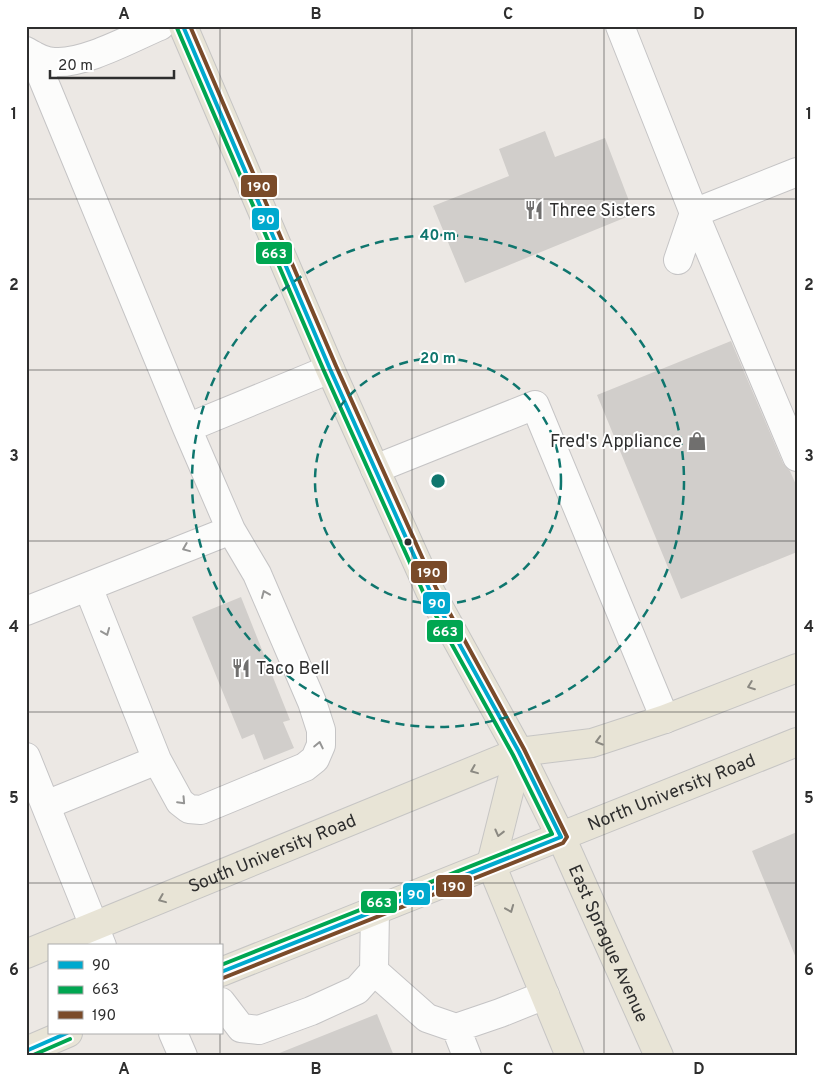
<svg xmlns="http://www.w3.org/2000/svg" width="823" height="1082" font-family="Overpass,sans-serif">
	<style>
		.building { fill: #d1cecb }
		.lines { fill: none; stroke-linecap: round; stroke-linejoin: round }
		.minor-casing { stroke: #c5c4c5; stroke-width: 30 }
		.major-casing { stroke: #c6c5c4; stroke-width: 30 }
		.minor { stroke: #fcfcfb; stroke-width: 28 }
		.major { stroke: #e8e4d6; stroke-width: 28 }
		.bus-1-casing { stroke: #fff; stroke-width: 8 }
		.bus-2-casing { stroke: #fff; stroke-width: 8 }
		.bus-3-casing { stroke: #fff; stroke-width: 8 }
		.bus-1 { stroke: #00a9ce; stroke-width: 4 }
		.bus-2 { stroke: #00a651; stroke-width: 4 }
		.bus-3 { stroke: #7a4b2a; stroke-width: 4 }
		.oneway { stroke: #959594 }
		.oneway2 { stroke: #8b8982 }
		.grid { fill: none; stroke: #2e2e2e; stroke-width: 1; stroke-opacity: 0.55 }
		.ring { fill: none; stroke: #0f766e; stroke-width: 2.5; stroke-dasharray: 9 6 }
		.bus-dot { fill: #2e2e2e; stroke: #fff; stroke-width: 2 }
		.labels { text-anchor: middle; stroke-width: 4; stroke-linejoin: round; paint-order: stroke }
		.poi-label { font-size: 18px; fill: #2e2e2e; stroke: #fff; text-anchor: start }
		.street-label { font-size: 18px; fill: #2e2e2e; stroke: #fff }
		.centre { fill: #0f766e; stroke: #fff; stroke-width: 2.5 }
		.ring-label { font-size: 15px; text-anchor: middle; font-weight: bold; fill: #0f766e; stroke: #fff; stroke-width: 4; stroke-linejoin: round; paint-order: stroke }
		.line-badge { stroke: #fff; stroke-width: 2 }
		.badge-label { font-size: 14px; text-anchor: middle; font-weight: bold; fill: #fff }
		.neatline { fill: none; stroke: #2e2e2e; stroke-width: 2 }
		.grid-label { font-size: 16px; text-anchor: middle; font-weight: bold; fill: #2e2e2e }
	</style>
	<rect width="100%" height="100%" fill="#ece8e4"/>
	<path class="building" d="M545 131 555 157 605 138 634 214 465 283 433 206 509 176 499 149Z
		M731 341 783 463 790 471 797 487V552L681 599 597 395Z
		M241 597 290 720 283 722 294 748 264 760 254 734 242 739 192 617Z
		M797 832V958H796L752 851Z
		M377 1014 394 1056H277V1054Z"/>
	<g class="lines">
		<g class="minor-casing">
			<path id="minor" d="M620 26 694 213 797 457
				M26 51C34 56 45 62 55 62 85 64 131 38 160 26
				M33 55 187 428 231 530 257 574 312 702 321 730V745L315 759 305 767 201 810 189 809 180 802 157 760 88 587
				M678 260 694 213 797 172
				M187 428 330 369
				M375 469 535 405 665 719
				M26 611 231 530
				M26 757 102 946
				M46 805 157 760
				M374 971 427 1018 456 1028 500 1013 545 995
				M221 1002 241 1028 259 1030 311 1011 357 990 374 971 375 910
				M456 1028 467 1056
				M173 1033 183 1056"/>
		</g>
		<g class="major-casing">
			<g id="major">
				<path id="s1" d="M183 26 330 369 430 591 519 752 561 837 659 1056"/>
				<path d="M519 752 491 864 570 1056"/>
				<path id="s2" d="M26 954 519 752 592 743 665 719 797 668"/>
				<path id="s3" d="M221 972 797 742"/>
				<path d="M26 1051 68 1033"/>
			</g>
		</g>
		<use href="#minor" class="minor"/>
		<use href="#major" class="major"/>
		<g class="bus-1-casing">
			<path id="bus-1" d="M183 26 330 369 430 591 519 752 561 837 221 972
				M26 1051 67 1033"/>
		</g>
		<g class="bus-2-casing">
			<path id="bus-2" d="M177 28 324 371 424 594 513 755 552 834 221 965
				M31 1056 70 1039"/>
		</g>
		<g class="bus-3-casing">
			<path id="bus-3" d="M190 26 336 366 436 588 524 749 567 837 563 843 223 978"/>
		</g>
		<use href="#bus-1" class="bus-1"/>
		<use href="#bus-2" class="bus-2"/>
		<use href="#bus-3" class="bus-3"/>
	</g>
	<defs><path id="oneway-chevron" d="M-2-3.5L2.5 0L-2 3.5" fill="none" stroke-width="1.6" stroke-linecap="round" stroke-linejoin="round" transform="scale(1.25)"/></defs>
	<g class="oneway">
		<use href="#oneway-chevron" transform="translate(186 548) rotate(158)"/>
		<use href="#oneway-chevron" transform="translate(265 594) rotate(-113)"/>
		<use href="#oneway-chevron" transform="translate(106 632) rotate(68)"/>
		<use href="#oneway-chevron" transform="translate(319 745) rotate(-78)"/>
		<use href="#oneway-chevron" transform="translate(182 801) rotate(47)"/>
	</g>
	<g class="oneway2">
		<use href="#oneway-chevron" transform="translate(751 686) rotate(159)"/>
		<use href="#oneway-chevron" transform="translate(599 741) rotate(164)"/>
		<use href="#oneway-chevron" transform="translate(474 770) rotate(158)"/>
		<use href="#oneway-chevron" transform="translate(499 833) rotate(104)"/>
		<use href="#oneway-chevron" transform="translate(162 899) rotate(158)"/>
		<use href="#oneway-chevron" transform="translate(510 909) rotate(68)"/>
	</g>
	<path class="grid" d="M220 26V946M412 26V1056M604 26V1056M26 199H797M26 370H797M26 541H797M26 712H797M26 883H797M220 1033V1056"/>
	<g class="ring">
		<circle cx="438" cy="481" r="123"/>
		<circle cx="438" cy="481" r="246"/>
	</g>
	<defs>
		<g id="restaurant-bare" transform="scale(1.5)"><path d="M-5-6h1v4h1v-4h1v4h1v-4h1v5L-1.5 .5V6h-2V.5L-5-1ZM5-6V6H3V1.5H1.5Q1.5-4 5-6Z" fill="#706f6e" stroke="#fff" stroke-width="2.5" paint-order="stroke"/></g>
		<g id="shop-bare" transform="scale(1.5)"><path d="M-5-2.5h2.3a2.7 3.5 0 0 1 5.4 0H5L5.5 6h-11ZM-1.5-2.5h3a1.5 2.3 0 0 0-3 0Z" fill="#706f6e" stroke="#fff" stroke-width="2.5" paint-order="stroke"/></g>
	</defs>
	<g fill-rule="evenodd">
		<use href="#restaurant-bare" x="534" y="210"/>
		<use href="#shop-bare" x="697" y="441"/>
		<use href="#restaurant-bare" x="241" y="668"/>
	</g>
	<circle class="bus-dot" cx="408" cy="542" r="4.5"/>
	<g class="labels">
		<g class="poi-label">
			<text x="549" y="216">Three Sisters</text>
			<text x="682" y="447" text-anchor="end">Fred's Appliance</text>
			<text x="256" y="674">Taco Bell</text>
		</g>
		<g class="street-label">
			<text dy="6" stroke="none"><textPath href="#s3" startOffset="485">North University Road</textPath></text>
			<text dy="6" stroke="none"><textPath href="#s2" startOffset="266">South University Road</textPath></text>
			<text dy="6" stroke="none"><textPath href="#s1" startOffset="1012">East Sprague Avenue</textPath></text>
		</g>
	</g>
	<circle cx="438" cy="481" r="8" class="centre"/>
	<g class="ring-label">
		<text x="438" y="240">40 m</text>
		<text x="438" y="363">20 m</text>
	</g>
	<g class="line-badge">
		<rect x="240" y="174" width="38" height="24" rx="5" fill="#7a4b2a"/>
		<rect x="251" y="207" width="29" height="24" rx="5" fill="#00a9ce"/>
		<rect x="255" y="241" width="38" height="24" rx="5" fill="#00a651"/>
		<rect x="410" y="560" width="38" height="24" rx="5" fill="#7a4b2a"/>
		<rect x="422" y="591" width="29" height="24" rx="5" fill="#00a9ce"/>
		<rect x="426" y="619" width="38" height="24" rx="5" fill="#00a651"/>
		<rect x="435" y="874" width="38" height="24" rx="5" fill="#7a4b2a"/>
		<rect x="402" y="882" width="29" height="24" rx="5" fill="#00a9ce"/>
		<rect x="360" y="890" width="38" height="24" rx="5" fill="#00a651"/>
	</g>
	<g class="badge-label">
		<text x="259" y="191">190</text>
		<text x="266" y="224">90</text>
		<text x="274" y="258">663</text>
		<text x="429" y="577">190</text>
		<text x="437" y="608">90</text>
		<text x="445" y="636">663</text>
		<text x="454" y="891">190</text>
		<text x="416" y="899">90</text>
		<text x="379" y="907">663</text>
	</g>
	<rect width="823" height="1082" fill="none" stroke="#ffffff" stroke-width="55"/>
	<rect x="48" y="944" width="175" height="90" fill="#ffffff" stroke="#ababab"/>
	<rect x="58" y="961" width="25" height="8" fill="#00a9ce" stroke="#ababab"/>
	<text x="92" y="970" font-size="15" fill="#2e2e2e">90</text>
	<rect x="58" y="986" width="25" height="8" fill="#00a651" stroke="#ababab"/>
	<text x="92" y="994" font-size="15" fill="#2e2e2e">663</text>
	<rect x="58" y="1011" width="25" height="8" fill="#7a4b2a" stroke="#ababab"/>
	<text x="92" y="1020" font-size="15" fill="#2e2e2e">190</text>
	<path d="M50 70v8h124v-8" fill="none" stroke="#2e2e2e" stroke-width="2.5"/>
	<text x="58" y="70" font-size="15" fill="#2e2e2e" stroke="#ffffff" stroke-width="4" paint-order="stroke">20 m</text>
	<rect x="28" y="28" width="768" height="1026" class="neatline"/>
	<g class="grid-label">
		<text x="124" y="19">A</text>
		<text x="316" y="19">B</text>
		<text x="508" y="19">C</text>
		<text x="699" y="19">D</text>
		<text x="14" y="119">1</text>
		<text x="809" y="119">1</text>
		<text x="14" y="290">2</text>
		<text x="809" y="290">2</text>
		<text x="14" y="461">3</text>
		<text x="809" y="461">3</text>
		<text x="14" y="632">4</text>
		<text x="809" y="632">4</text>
		<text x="14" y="803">5</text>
		<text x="809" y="803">5</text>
		<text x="14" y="975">6</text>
		<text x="809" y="975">6</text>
		<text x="124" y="1074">A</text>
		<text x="316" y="1074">B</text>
		<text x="508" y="1074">C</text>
		<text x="699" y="1074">D</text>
	</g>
</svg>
